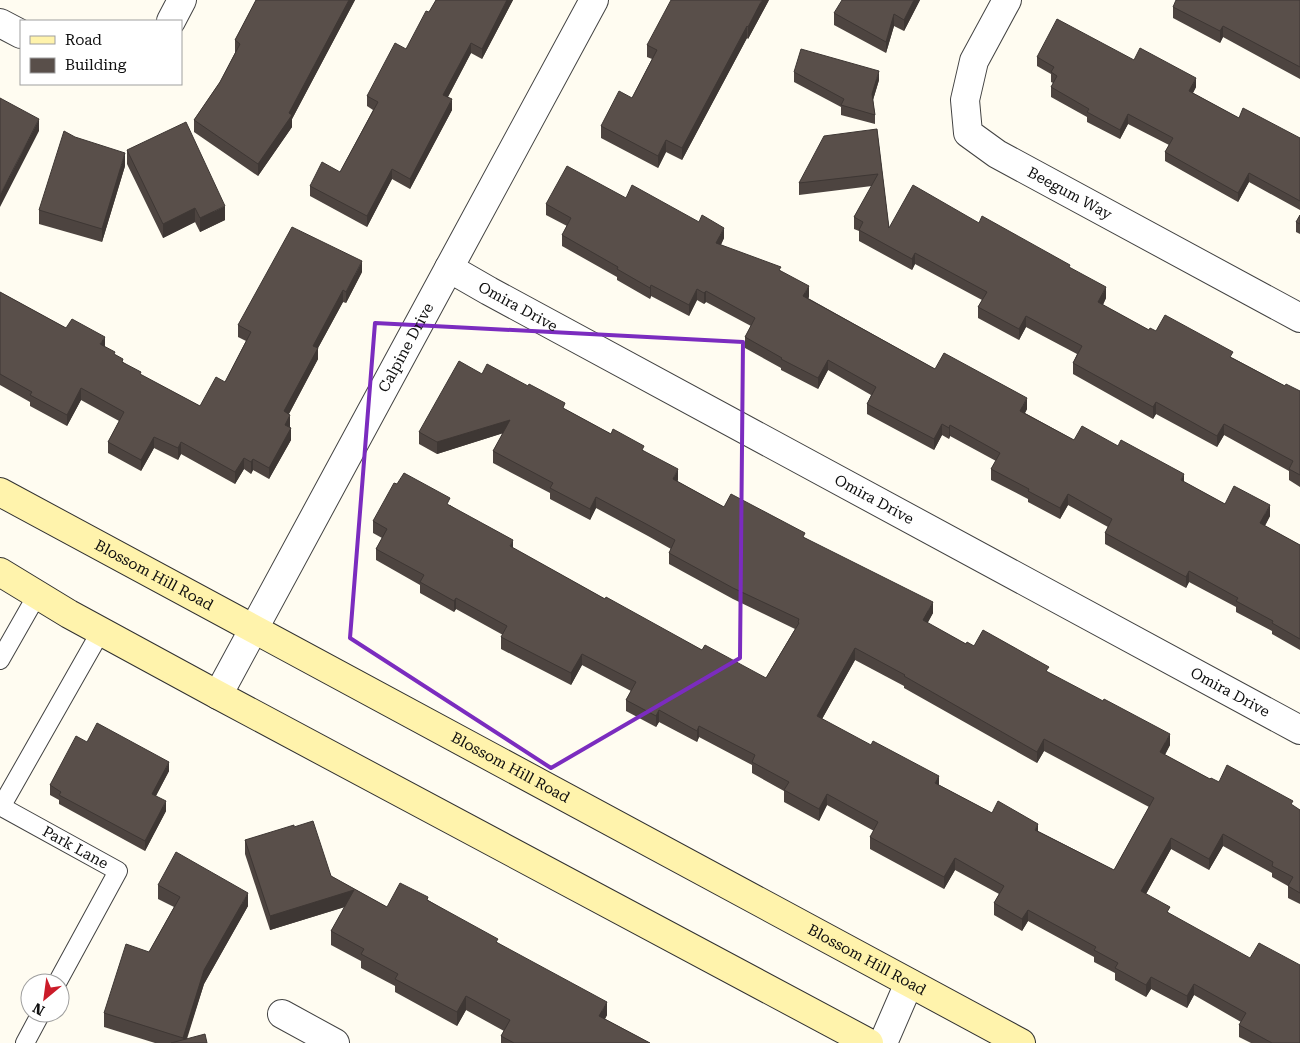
<svg xmlns="http://www.w3.org/2000/svg" width="1300" height="1043" font-family="'Roboto Serif',serif">
	<style>
		.lines { fill: none; stroke-linecap: round; stroke-linejoin: round }
		.lane-casing { stroke: #424242; stroke-width: 20 }
		.street-casing { stroke: #424242; stroke-width: 30 }
		.secondary-casing { stroke: #313131; stroke-width: 30 }
		.lane { stroke: #fff; stroke-width: 18 }
		.street { stroke: #fff; stroke-width: 28 }
		.secondary { stroke: #fff3ac; stroke-width: 28 }
		.wall { fill: #4d4440; fill-rule: evenodd }
		.shaded-wall { fill: #3e3734 }
		.building { fill: #594f4a; stroke: #3e3734; fill-rule: evenodd }
		.marked { fill: none; stroke: #7b2cbf; stroke-width: 4; stroke-linejoin: round }
		.labels { text-anchor: middle; stroke-width: 5; stroke-linejoin: round; paint-order: stroke }
		.street-label { font-size: 15px; fill: #0f0f0f; stroke: #fff }
	</style>
	<rect width="100%" height="100%" fill="#fffcf1"/>
	<g class="lines">
		<g class="lane-casing">
			<g id="lane">
				<path d="M0 660 37 595"/>
				<path id="s1" d="M0 806 118 871 57 983"/>
				<path d="M1 807 101 631"/>
				<path d="M25 1043 41 1013"/>
			</g>
		</g>
		<g class="street-casing">
			<g id="street">
				<path id="s2" d="M1007 0 974 61 965 100 968 133 997 154 1300 318"/>
				<path d="M171 21 182 0"/>
				<path d="M0 23 21 34"/>
				<path id="s3" d="M449 268 489 291 1300 730"/>
				<path id="s4" d="M218 695 594 0"/>
				<path d="M282 1014 335 1043"/>
				<path d="M883 1043 909 983"/>
			</g>
		</g>
		<g class="secondary-casing">
			<g id="secondary">
				<path id="s5" d="M0 492 1021 1043"/>
				<path d="M0 572 69 614 218 695 869 1043"/>
			</g>
		</g>
		<use href="#lane" class="lane"/>
		<use href="#street" class="street"/>
		<use href="#secondary" class="secondary"/>
	</g>
	<path class="wall" d="M256 0H355L292 119V127L258 176 194 132V120L220 82 235 53V40Z
		M436 0H513L482 59 471 53 448 97 452 110 410 189 392 179 367 227 310 196V186L340 172 373 110 367 106V96L406 49 429 12Z
		M769 0 748 39 747 38 682 160 666 152 658 168 601 138V126L632 98 652 59 647 57V45Z
		M920 0 904 31 894 26 886 53 834 25V13Z
		M1300 0V79L1223 37 1220 43 1173 18V7Z
		M1037 57 1134 60 1196 87 1193 93 1239 118 1300 138V210L1249 182 1238 202 1165 161V152L1169 145 1128 124 1120 139 1087 122V117L1051 97V87L1053 83 1051 82V74L1037 66Z
		M794 72 879 80 873 100 875 115V124L841 115V107L794 82Z
		M877 129 889 228 979 223 1070 268 1106 298 1103 305 1149 330 1156 331 1233 358 1285 386 1300 391V487L1289 480V471L1224 435 1217 447 1156 414 1153 419 1073 374V363L1077 354 1026 327 1019 340 978 318V307L982 300 915 264 912 270 859 241V231L854 229V217L872 186 799 195V183Z
		M127 150 225 220 200 232 195 222 163 238 127 164Z
		M125 166 102 242 39 224V210Z
		M626 198 724 238 721 245 781 271 809 297 808 298 935 369 1027 409 1025 413 1074 440 1118 446 1225 504 1270 516 1265 526 1300 545V650L1272 634V631L1236 612V607L1189 582 1186 588 1105 544V533L1108 527 1068 505 1060 519 1028 502V499L991 480V469L996 461 950 436 949 439 942 435 934 450 867 414V404L871 395 828 370 818 389 781 370V368L745 348V337L751 326 706 302 704 304 697 300 689 316 651 296 650 299 617 280V277L562 246V235L567 226 546 215V204Z
		M1300 215V234L1296 232V222Z
		M362 272 346 303 343 302 318 348V359L289 414 291 440 269 479 253 470 251 474 244 469 235 484 181 454 178 460 154 448 141 471 108 453V442L119 421 81 400 67 426 30 406V402L0 385V292L66 328 105 347 123 362 141 375 200 406 225 382 246 341 238 337V325Z
		M482 374 565 409 611 434 644 451 678 480 677 481 724 507 805 538 933 613 927 623 966 644 974 646 1049 673 1170 745 1165 755 1210 779 1219 782 1293 806 1300 810V904L1288 898V886L1272 877V873L1223 846 1209 870 1171 849 1146 894 1170 914 1300 1043H1251L1239 1037V1025L1241 1022 1194 995 1187 1008 1151 989 1146 997 1115 980V973L1094 962V957L1028 921 1022 931 994 915V903L999 894 955 870 944 889 870 849V837L874 831 827 805 819 821 784 802V791L752 773V765L699 737 697 742 659 722 656 727 626 711V700L631 691 582 665 571 685 501 649V637L503 635 456 609 454 612 420 593V585L376 560V549L382 538 373 533V521L450 505 513 548 605 599 702 650 766 678 795 629 733 599 669 564V553L671 549 648 536 596 508 590 520 550 499V493L493 463V451L503 433 437 454 419 444V432ZM855 660 904 686V688L1037 763 1044 751 1149 807 1114 870 1038 831 992 813 939 785 822 719Z
		M87 742 169 771 156 796 166 811 145 851 59 804V800L50 795V785Z
		M294 827 331 876 387 907 428 900 498 943 607 1015 605 1019 650 1043H501V1036L504 1031 466 1010 457 1026 395 992V986L361 968V961L331 945V931L345 907 270 930 245 854V840Z
		M158 885 248 906 204 984 187 1039 207 1043H155L104 1027V1013L149 952 174 907 158 899Z"/>
	<path class="shaded-wall" d="M349 0H355L292 119V127L258 176V164L289 113Z
		M507 0H513L482 59V49Z
		M762 0H769L748 39V27Z
		M914 0H920L904 31V20Z
		M894 14V26L886 53V42Z
		M747 26V38L682 160V148Z
		M1223 26V37L1220 43V31Z
		M471 43V53L443 106V95Z
		M879 71V80L872 103V94Z
		M1196 78V87L1189 100V91Z
		M452 99V110L410 189V179Z
		M1128 114V124L1120 139V130Z
		M39 119V131L0 207V195Z
		M666 140V152L658 168V156Z
		M125 153V166L102 242V229Z
		M392 169V179L367 227V216Z
		M1249 173V182L1238 202V193Z
		M225 206V220L200 232V218Z
		M195 208V222L163 238V224Z
		M724 228V238L716 254V243Z
		M915 253V264L912 270V259Z
		M362 261V272L346 303V292Z
		M651 285V296L650 299V288Z
		M809 286V297L803 307V296Z
		M1106 287V298L1098 314V302Z
		M697 289V300L689 316V305Z
		M343 290V302L318 348V359L284 423V411L313 346Z
		M706 291V302L704 304V293Z
		M1026 316V327L1019 340V329Z
		M105 337V349L100 344Z
		M828 360V370L818 389V378Z
		M81 388V400L67 426V415Z
		M1027 398V409L1020 422V411Z
		M1156 402V414L1153 419V407Z
		M290 415V427L285 436V425Z
		M510 420V431L437 454V442Z
		M942 424V435L934 450V439Z
		M1224 424V435L1217 447V436Z
		M950 425V436L949 439V428Z
		M291 428V440L269 479V468Z
		M154 437V448L141 471V460Z
		M181 442V454L178 460V448Z
		M244 458V469L235 484V472Z
		M253 459V470L251 474V462Z
		M678 469V480L673 490V479Z
		M1184 474V485L1181 480Z
		M1068 494V505L1060 519V508Z
		M596 497V508L590 520V509Z
		M1270 505V516L1260 534V523Z
		M513 540V552L510 546Z
		M1189 571V582L1186 588V577Z
		M456 598V609L454 612V601Z
		M933 602V613L923 632V620Z
		M855 648V660L817 728V716Z
		M582 654V665L571 685V673Z
		M659 710V722L656 727V716Z
		M699 726V737L697 742V731Z
		M1170 734V745L1160 763V752Z
		M1044 739V751L1037 763V752Z
		M169 762V771L152 803V794Z
		M939 776V788L935 783Z
		M827 794V805L819 821V809Z
		M166 801V811L145 851V841Z
		M1038 824V835L1035 830Z
		M1223 834V846L1209 870V859Z
		M1171 838V849L1141 903V891Z
		M955 858V870L944 889V877Z
		M354 890V904L270 930V916Z
		M248 893V906L204 984 185 1043H183V1038L204 970Z
		M1028 910V921L1022 931V919Z
		M1151 977V989L1146 997V985Z
		M1194 984V995L1187 1008V996Z
		M466 996V1010L457 1026V1012Z
		M607 1002V1015L599 1030V1016Z"/>
	<path class="building" d="M256 0H349L289 113 292 115 258 164 194 120 220 82 240 44 235 40Z
		M436 0H507L482 49 471 43 443 95 452 99 410 179 392 169 367 216 310 186 322 162 340 172 378 102 367 96 395 43 406 49 426 11 429 12Z
		M671 0H762L748 27 747 26 682 148 666 140 658 156 601 126 619 91 632 98 657 50 647 45Z
		M842 0H914L904 20 894 14 886 42 834 13Z
		M1176 0H1300V67L1223 26 1220 31 1173 7Z
		M1057 19 1134 60 1140 48 1196 78 1189 91 1239 118 1243 108 1300 138V201L1249 173 1238 193 1165 152 1173 138 1128 114 1120 130 1087 112 1089 109 1051 87 1057 76 1051 72 1054 67 1037 57Z
		M801 49 879 71 872 94 875 115 841 105 844 99 794 72Z
		M0 98 39 119 0 195Z
		M186 122 225 206 200 218 195 208 163 224 127 150Z
		M877 129 889 228 913 185 979 223 982 216 1070 265 1069 267 1106 287 1098 302 1149 330 1150 328 1156 331 1165 315 1233 352 1230 357 1285 386 1286 384 1300 391V475L1289 469 1293 461 1224 424 1217 436 1156 402 1153 407 1073 363 1082 346 1026 316 1019 329 978 307 987 292 915 253 912 259 859 230 863 222 854 217 878 174 799 183 824 136Z
		M64 131 75 137 125 153 102 229 39 210Z
		M567 166 626 198 632 185 699 222 702 215 724 228 716 243 781 267 779 270 809 286 803 296 935 369 944 353 968 366 1027 398 1020 411 1074 440 1082 426 1118 446 1121 440 1184 474 1181 480 1225 504 1234 486 1270 505 1260 523 1300 545V639L1272 623 1273 621 1236 601 1238 598 1189 571 1186 577 1105 533 1112 519 1068 494 1060 508 1028 491 1029 489 991 469 1000 453 950 425 949 428 942 424 934 439 867 404 876 387 828 360 818 378 781 359 782 358 745 337 755 318 706 291 704 293 697 289 689 305 651 285 650 288 617 269 618 267 562 235 571 218 546 204Z
		M1300 215V224L1296 222Z
		M292 227 362 261 346 292 343 290 313 346 318 348 284 411 290 415 285 425 291 428 269 468 253 459 251 462 244 458 235 472 181 442 178 448 154 437 141 460 108 442 124 412 81 388 67 415 30 395 32 392 0 374V292L66 328 72 319 105 337 100 344 115 352 114 354 123 359 122 362 141 372 140 374 200 406 216 377 225 382 251 332 238 325Z
		M459 361 482 374 487 364 528 386 529 384 565 403 563 408 611 434 613 429 644 446 642 450 678 469 673 479 724 507 731 494 805 533 803 537 933 602 923 620 966 644 967 642 974 646 983 630 1049 667 1046 671 1103 701 1104 699 1170 734 1160 752 1210 779 1211 778 1219 782 1227 765 1293 801 1291 804 1300 810V893L1288 886 1293 877 1272 866 1273 862 1223 834 1209 859 1171 838 1141 891 1170 907 1167 912 1250 958 1259 943 1300 965V1043H1272L1239 1025 1246 1013 1194 984 1187 996 1151 977 1146 985 1115 968 1118 963 1094 950 1096 947 1028 910 1022 919 994 903 1004 886 955 858 944 877 870 837 878 822 827 794 819 809 784 790 789 782 752 762 755 755 699 726 697 731 659 710 656 716 626 700 636 682 582 654 571 673 501 637 507 626 456 598 454 601 420 582 424 575 376 549 387 529 373 521 394 483 397 484 404 473 450 498 447 504 513 540 510 546 605 599 606 597 702 650 705 645 766 678 799 623 798 622 799 619 733 588 669 553 675 540 648 525 596 497 590 509 550 488 553 483 493 451 510 420 437 442 419 432ZM855 648 905 675 904 676 1037 752 1044 739 1154 798 1114 870 1035 830 1038 824 998 801 992 813 935 783 939 776 873 741 871 745 817 716Z
		M97 723 169 762 152 794 166 801 145 841 59 795 61 792 50 785 76 736 87 742Z
		M313 821 331 876 387 907 400 883 428 897 427 900 498 939 496 942 607 1002 599 1016 650 1043H514L501 1036 510 1020 466 996 457 1012 395 979 398 974 361 954 364 949 331 931 354 890 270 916 245 840 294 825V827Z
		M176 852 248 893 204 970 183 1038 104 1013 126 944 149 952 180 897 158 885Z
		M205 1034 207 1043H171Z"/>
	<path class="marked" d="M375 323 743 342 740 658 551 768 350 638Z"/>
	<g class="labels">
		<g class="street-label">
			<text dy="5" stroke="none"><textPath href="#s2" startOffset="261">Beegum Way</textPath></text>
			<text dy="5" stroke="none"><textPath href="#s3" startOffset="79">Omira Drive</textPath></text>
			<text dy="5" stroke="none"><textPath href="#s4" startOffset="395">Calpine Drive</textPath></text>
			<text dy="5" stroke="none"><textPath href="#s3" startOffset="484">Omira Drive</textPath></text>
			<text dy="5" stroke="none"><textPath href="#s5" startOffset="175">Blossom Hill Road</textPath></text>
			<text dy="5" stroke="none"><textPath href="#s3" startOffset="889">Omira Drive</textPath></text>
			<text dy="5" stroke="none"><textPath href="#s5" startOffset="580">Blossom Hill Road</textPath></text>
			<text dy="5" stroke="none"><textPath href="#s1" startOffset="86">Park Lane</textPath></text>
			<text dy="5" stroke="none"><textPath href="#s5" startOffset="985">Blossom Hill Road</textPath></text>
		</g>
	</g>
	<rect x="20" y="20" width="162" height="65" fill="#ffffff" stroke="#9f9f9f"/>
	<rect x="30" y="36" width="25" height="8" fill="#fff3ac" stroke="#9f9f9f"/>
	<text x="65" y="45" font-size="15" fill="#0f0f0f">Road</text>
	<rect x="30" y="58" width="25" height="15" fill="#594f4a" stroke="#9f9f9f"/>
	<text x="65" y="70" font-size="15" fill="#0f0f0f">Building</text>
	<g transform="translate(45 998) rotate(209)"><circle r="24" fill="#ffffff" stroke="#9f9f9f"/>
	<path d="M0-4L9 19L0 12L-9 19Z" fill="#cb1b29"/>
	<text y="-8" font-size="14" font-weight="bold" text-anchor="middle" fill="#0f0f0f">N</text>
	</g>
</svg>
